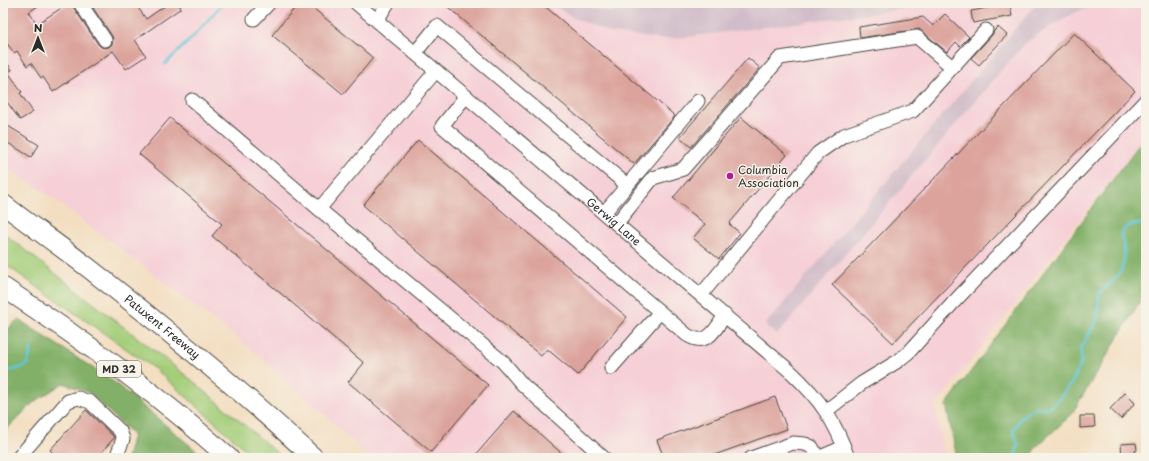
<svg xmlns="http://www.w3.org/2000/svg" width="1149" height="461" font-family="'Playpen Sans',sans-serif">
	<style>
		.built { fill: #f6cfd7 }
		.industrial { fill: #d1bdc9 }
		.green { fill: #a3cd78; stroke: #677c52 }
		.forest { fill: #82b068; stroke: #566e4a }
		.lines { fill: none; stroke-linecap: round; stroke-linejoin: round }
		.stream { stroke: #5dc8d7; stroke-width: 2.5 }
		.building { fill: #dba39b }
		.minor-casing { stroke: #494642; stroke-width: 15 }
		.highway-casing { stroke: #494642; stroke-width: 21 }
		.minor { stroke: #fff; stroke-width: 13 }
		.highway { stroke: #fff; stroke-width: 19 }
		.poi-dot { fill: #b5179e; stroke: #f7f3e8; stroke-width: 1.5 }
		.labels { text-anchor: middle; stroke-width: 3; stroke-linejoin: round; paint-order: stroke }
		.shield { fill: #f7f3e8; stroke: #686764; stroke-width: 1 }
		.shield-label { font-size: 10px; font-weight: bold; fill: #2b2b2b }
		.poi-label { font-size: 11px; fill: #2b2b2b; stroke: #f7f3e8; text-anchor: start }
		.street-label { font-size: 11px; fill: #2b2b2b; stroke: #f7f3e8 }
	</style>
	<rect width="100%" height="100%" fill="#f7f3e8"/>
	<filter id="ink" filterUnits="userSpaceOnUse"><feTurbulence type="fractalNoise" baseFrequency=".025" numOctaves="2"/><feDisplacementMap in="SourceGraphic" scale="8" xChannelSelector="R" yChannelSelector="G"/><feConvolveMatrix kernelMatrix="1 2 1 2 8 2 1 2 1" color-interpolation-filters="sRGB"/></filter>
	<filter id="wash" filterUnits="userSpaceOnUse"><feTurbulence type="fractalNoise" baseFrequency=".012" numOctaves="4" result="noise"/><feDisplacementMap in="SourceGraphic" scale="16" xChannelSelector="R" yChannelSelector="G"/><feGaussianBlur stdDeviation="0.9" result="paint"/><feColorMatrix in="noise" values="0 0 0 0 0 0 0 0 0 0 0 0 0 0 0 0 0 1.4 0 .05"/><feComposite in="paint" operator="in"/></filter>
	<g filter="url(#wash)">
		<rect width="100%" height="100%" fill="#f3dec1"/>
		<path class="built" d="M3 3H550L574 18 659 39 687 37 953 3H1037L765 325 777 335 1011 59 1028 41 1054 24 1074 13 1103 3H1146V134L935 407 945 458H370L325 415 256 353 171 287 46 193 3 165Z
			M579 3H680L609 12 585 6Z"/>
		<path class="industrial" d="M550 3H579L585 6 609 12 680 3H953L687 37 659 39 611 33 574 18Z
			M1037 3H1103L1074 13 1054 24 1028 41 1011 59 777 335 765 325Z"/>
		<path class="green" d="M3 233 193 381 283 458H255L155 369 3 263Z"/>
		<path class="forest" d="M1146 135V291L1071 415 1035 448 1031 458H957L946 405Z
			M18 319 114 382 205 458H127L133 435 90 393 63 383 33 403 3 433V334Z"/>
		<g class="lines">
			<path class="stream" d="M165 64 192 38 223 3
				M3 372 17 369 28 364 31 349
				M1015 458 1018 444 1013 430 1022 416 1032 409 1050 407 1059 399 1073 381 1081 363V348L1091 331 1098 317 1099 294C1111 283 1127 271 1124 253 1124 246 1122 240 1121 234 1128 223 1134 224 1146 224"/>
		</g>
		<g id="blocks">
			<path class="building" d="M3 3H42L29 12 37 24 69 3H72L73 7 98 44 101 47 105 48 109 47 112 44 113 39 112 36 93 8 101 3H135L146 19 169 3H178L181 8 135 40 146 56 126 69 113 51 53 92 43 77 41 78 31 63 27 66 17 51 14 53 3 38Z
				M299 3H307L373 58 343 94 272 35Z
				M443 3H541L675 116 634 164Z
				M1010 4 1012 16 973 23 971 11Z
				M945 14 969 37 960 46 956 42 947 52 919 29 860 38 859 27 923 17 933 26Z
				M998 27 1007 35 979 65 971 58 992 35 994 31Z
				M1074 33 1135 91 893 343 832 285Z
				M3 57 12 70 8 72 22 92 20 93 33 112 20 120 7 102 3 105Z
				M748 58 760 68 691 147 680 137Z
				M741 117 787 155 729 224 740 233 719 259 693 238 705 224 673 198Z
				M170 118 488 385 431 452 348 382 364 363 212 236 222 224 139 154Z
				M3 123 39 145 31 157 3 140Z
				M418 140 627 317 578 375 547 349 541 356 363 205Z
				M1125 393 1135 403 1121 419 1110 409Z
				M775 397 787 429 706 458H664L657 440Z
				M86 410 113 436 114 438 96 458H48L53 453 50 450Z
				M514 411 567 458H473Z
				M1080 416H1094L1095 427 1080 428Z
				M1136 443 1137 450 1135 451 1136 458H1122L1121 444Z"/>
		</g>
	</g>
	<g filter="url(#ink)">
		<use href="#blocks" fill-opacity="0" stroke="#494642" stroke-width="1"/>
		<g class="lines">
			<g class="minor-casing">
				<g id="minor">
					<path d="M80 3 105 40"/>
					<path id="s1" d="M356 3 791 372C819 398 836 422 848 458"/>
					<path d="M254 19 269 3"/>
					<path d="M377 20 388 3"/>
					<path d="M415 53 437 26 627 185"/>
					<path d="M466 96 442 126 687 335C707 348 716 329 725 315"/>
					<path d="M192 100 319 209 503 362 522 384 535 396 604 458"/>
					<path d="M319 209 436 71"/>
					<path d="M604 213 698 101"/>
					<path d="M617 223 653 178 683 169 780 58 917 37 952 67"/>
					<path d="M701 295 818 153 844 135 913 111 986 30"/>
					<path d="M611 368 660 312"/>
					<path d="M826 411 862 383 898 361 909 352 953 303 1146 100"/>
					<path d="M18 458 68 401 78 398 90 402 120 431 123 439 116 458"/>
					<path d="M751 458 793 443 805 444 812 447 818 458 844 447"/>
				</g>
			</g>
			<g class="highway-casing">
				<g id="highway">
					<path id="s2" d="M3 204C35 229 69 252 100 277 174 335 246 395 314 458"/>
					<path d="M3 287C82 339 159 395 229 458"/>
				</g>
			</g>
			<use href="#minor" class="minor"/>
			<use href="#highway" class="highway"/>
		</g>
	</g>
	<circle class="poi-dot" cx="730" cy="176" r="4"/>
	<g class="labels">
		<rect class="shield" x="97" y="361" width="44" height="16" rx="3"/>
		<g class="shield-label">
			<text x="119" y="373">MD 32</text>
		</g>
		<g class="poi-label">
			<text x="738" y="174">Columbia<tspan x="738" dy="13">Association</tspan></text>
		</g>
		<g class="street-label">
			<text dy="4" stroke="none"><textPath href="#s1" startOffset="338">Gerwig Lane</textPath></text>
			<text dy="4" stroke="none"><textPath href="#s2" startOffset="201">Patuxent Freeway</textPath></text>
		</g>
	</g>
	<rect width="1149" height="461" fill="none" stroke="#f7f3e8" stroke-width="16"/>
	<g transform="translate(38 38)" stroke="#f7f3e8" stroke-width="3" paint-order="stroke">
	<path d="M0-3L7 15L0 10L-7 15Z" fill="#2b2b2b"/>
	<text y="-6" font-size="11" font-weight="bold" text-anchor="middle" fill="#2b2b2b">N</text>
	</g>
</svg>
